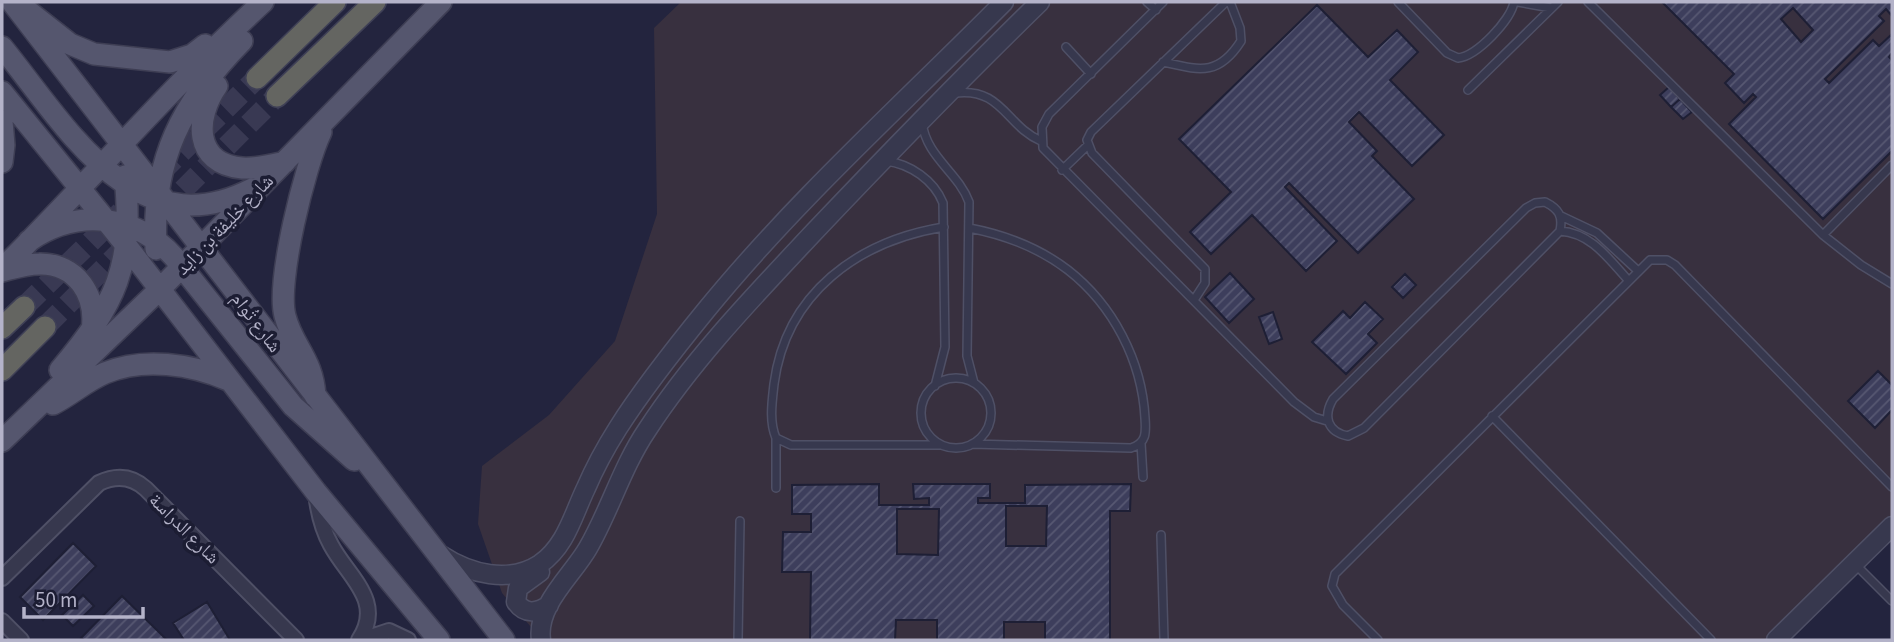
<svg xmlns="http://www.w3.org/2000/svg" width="1894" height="642" font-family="'Source Sans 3','Noto Naskh Arabic',sans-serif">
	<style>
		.medical { fill: #38303f }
		.building { fill: url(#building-hatch); stroke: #1e1f35; stroke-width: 2; fill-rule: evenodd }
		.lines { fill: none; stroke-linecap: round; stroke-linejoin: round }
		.trunk-tunnel { stroke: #393953; stroke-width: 21; stroke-dasharray: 21 10; stroke-linecap: butt }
		.service-casing { stroke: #4f5066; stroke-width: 10 }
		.minor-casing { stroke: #4f5066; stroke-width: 18 }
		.tertiary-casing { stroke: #4f5066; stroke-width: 21 }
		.primary-casing { stroke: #3e3e54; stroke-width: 24 }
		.trunk-casing { stroke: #3f4056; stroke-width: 24 }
		.service { stroke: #37384e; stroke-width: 7 }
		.minor { stroke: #37384e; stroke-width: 14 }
		.tertiary { stroke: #37384e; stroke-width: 18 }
		.primary { stroke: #55566e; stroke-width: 21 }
		.trunk { stroke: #646561; stroke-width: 21 }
		.labels { text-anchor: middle; stroke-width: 7; stroke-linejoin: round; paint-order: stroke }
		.street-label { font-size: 19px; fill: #b4b3c9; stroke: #1c1d33 }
	</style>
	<defs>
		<pattern id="building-hatch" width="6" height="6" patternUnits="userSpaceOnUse" patternTransform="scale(1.75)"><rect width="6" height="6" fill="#3d3e5c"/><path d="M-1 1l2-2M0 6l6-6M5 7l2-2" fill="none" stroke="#575872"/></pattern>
	</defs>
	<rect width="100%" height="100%" fill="#23243e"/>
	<path class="medical" d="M681 2H1892V517L1765 640H542L502 593 478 524 482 466 549 415 615 341 657 214 654 28Z"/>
	<path class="building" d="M1662 2H1892V16L1886 9 1879 16 1884 21 1825 79 1829 83 1873 40 1879 46 1892 34V53L1889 57 1892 60V151L1823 219 1729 124 1756 97 1753 94 1744 103 1725 83 1734 74ZM1793 8 1813 30 1801 42 1781 19Z
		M1317 5 1368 57 1397 30 1418 52 1390 80 1444 135 1412 166 1359 112 1349 122 1377 151 1372 156 1414 199 1358 253 1289 183 1285 187 1337 241 1306 271 1252 215 1211 254 1190 232 1231 192 1179 139Z
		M1669 87 1680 99 1671 107 1660 95Z
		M1680 99 1692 112 1683 119 1671 107Z
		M1230 273 1254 299 1229 323 1205 297Z
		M1405 274 1416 285 1403 298 1392 287Z
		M1365 302 1383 319 1368 334 1377 343 1346 374 1312 342 1343 311 1350 318Z
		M1273 312 1282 339 1269 344 1259 317Z
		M1878 371 1892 385V410L1875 428 1848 401Z
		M879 484V505H929V498L914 499 913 484H990V498H978V503H1025V485L1131 484 1130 511H1110V640H1045V622H1004V640H937V620H896L895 640H810L811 572H782L783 532H811V514H792V485ZM1006 506H1047L1046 546H1006ZM897 509H939L938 555 897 554Z
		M73 543 96 566 43 620 20 597Z
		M83 595 94 606 73 626 62 615Z
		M122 596 167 640H84L81 638Z
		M207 602 230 640H184L173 623Z"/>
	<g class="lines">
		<path class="trunk-tunnel" d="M159 174 257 78
			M161 212 277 96
			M24 307 121 212
			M45 327 133 239"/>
		<g class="service-casing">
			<path id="service" d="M1147 2 1156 10
				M1163 2 1049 114 1042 127 1043 148 1294 402 1314 417 1327 421
				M1398 2 1447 53 1458 58C1477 56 1511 20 1514 2
				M1518 2 1551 8
				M1588 2 1823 235 1861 265 1892 284
				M1066 47 1091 74
				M1163 62C1199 70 1218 77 1241 41L1240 28 1230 2
				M1468 90 1558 2
				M955 93C1002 87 1006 126 1041 141
				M922 122C926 157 958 172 969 202L967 356 974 383
				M886 161C910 164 934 180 943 203L945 347 935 386
				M1062 170 1088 145
				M1545 202C1559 209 1563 216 1560 231L1364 428 1348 436C1327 432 1323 416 1333 399L1526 208 1535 203Z
				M1561 216 1597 233 1637 270
				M969 228C1006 235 1038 247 1068 270 1113 305 1142 361 1145 418 1146 432 1147 443 1131 448L972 444
				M1560 231C1591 233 1608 258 1628 280
				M1823 235 1892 165
				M1194 300 1205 283V269L1092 153 1087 140 1091 132 1226 2
				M921 413a35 35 0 1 1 70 0a35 35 0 1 1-70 0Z
				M1492 416 1711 640
				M776 438V488
				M1141 443 1143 477
				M941 445H791L776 438C769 422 772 402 774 384 786 293 858 241 944 227
				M1161 535 1164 640
				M1855 564 1892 601
				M738 640 740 521
				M1378 640 1343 605 1332 586 1335 574 1650 260H1667L1675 265 1892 487"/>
		</g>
		<g class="minor-casing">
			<path id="minor" d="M316 493C318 511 322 529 331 545 348 577 385 601 359 640
				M2 578 99 483C116 475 132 476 146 489L296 640
				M2 621 21 640
				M362 640 389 631 408 640"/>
		</g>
		<g class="tertiary-casing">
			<path id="tertiary" d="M441 555C470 574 509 584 540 564 566 546 573 515 586 488 595 467 606 447 618 428 644 387 676 347 707 309 796 200 905 102 1004 2
				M540 572 518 588 516 602C525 615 537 613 549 605
				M541 640C536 605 572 576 588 548 610 510 622 467 647 430 694 358 755 295 814 232 888 154 963 77 1040 2
				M1776 640 1892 526"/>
		</g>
		<g class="primary-casing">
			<path id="primary" d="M12 2 504 640
				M28 11 70 44 94 54 170 62 192 55 205 45
				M2 47C65 124 134 250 252 189
				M217 86C195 117 193 164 242 168 257 169 272 165 285 162
				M2 92 125 244 316 492 439 640
				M2 121 4 145 2 162
				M29 241C77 208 135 214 174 257L293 406 354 460
				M156 249C151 161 182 102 242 41
				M2 269C90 181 171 87 263 2
				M2 271C14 268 27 264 39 264 77 263 97 296 92 330
				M60 370C116 303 134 267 125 176
				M315 396C313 359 293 347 285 316 276 282 305 165 321 132
				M53 404C71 395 86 381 105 373 143 357 192 364 228 380
				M2 441 160 289 441 2"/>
		</g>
		<g class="trunk-casing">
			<path id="trunk" d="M257 78 335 2
				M277 96 375 2
				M2 328 24 307
				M2 370 45 327"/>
		</g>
		<use href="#service" class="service"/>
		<use href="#minor" class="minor"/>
		<use href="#tertiary" class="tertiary"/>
		<use href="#primary" class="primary"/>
		<use href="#trunk" class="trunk"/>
	</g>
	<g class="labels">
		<g class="street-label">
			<text transform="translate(224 224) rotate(-46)" y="7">شارع خليفة بن زايد</text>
			<text transform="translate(257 322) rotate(53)" y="7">شارع تُوام</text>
			<text transform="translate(185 528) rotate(45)" y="7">شارع الدراسة</text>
		</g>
	</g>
	<rect width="1894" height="642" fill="none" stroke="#b4b3c9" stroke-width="7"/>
	<path d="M24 607v10h119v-10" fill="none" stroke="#b4b3c9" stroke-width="3.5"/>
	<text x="35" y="607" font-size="21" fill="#b4b3c9" stroke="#1c1d33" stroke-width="5" paint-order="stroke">50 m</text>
</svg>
